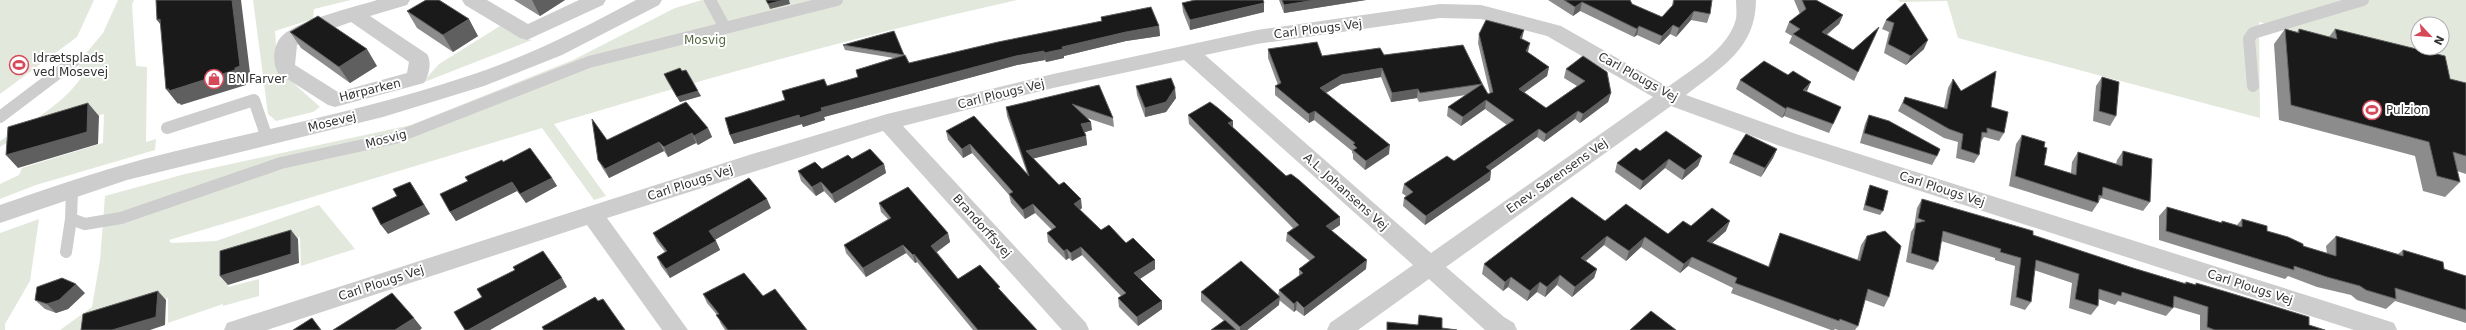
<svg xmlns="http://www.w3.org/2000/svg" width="2466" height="330" font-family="'DejaVu Sans',sans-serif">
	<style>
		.green { fill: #e3e8dd; fill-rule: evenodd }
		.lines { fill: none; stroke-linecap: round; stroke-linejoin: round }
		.lane { stroke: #cdcdcd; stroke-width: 12 }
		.street { fill: #cdcdcd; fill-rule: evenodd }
		.wall { fill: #8c8c8c }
		.shaded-wall { fill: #5f5f5f }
		.building { fill: #1a1a1a; stroke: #5f5f5f }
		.labels { text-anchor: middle; stroke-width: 4; stroke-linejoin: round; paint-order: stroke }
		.street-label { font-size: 12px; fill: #333; stroke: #fff }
		.park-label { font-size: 12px; fill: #576b43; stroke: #fff }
		.poi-label { font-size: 12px; fill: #333; stroke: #fff; text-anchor: start }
	</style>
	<rect width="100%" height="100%" fill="#fff"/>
	<path class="green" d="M0 0H94L77 37 0 94Z
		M118 0H134L132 4 136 66 147 67 146 142 156 139 155 150 36 185 0 199V184L19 175 22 168 103 143 104 114 23 137 19 135 0 147V141C30 123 67 102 85 72L77 64 103 33Z
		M253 0H351L314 9 313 19 275 31 278 72 290 80 320 107 313 112 276 121 268 114Z
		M702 0H1017C861 35 708 78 554 124L606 196 594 200 542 128 169 240 171 243 216 241 319 205 355 249 301 266 300 237 227 259 228 287 259 279V296L223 306V304L168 323V298L89 322 88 330H60L92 307 100 260 105 196 185 174 411 125 573 60 675 8Z
		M1898 0H2466V83L2444 78 2437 69 2259 22 2260 118 1958 38 1947 1 1900 2ZM2418 24H2442V48H2418Z
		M500 26 522 38 532 40 422 83 439 64Z
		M39 219 30 281 5 324V330H0V233Z"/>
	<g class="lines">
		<path class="lane" d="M710 0 725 28
			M2253 86 2249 39 2253 33 2363 0
			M0 117 74 61
			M167 128 254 100 267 138
			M72 190 71 219 85 224 121 218 281 163 395 138 589 62 837 0
			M66 252 71 219"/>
		<path class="street" d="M377 0H410L407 5 370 16 427 54C432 62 429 75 424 83L335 107 328 105 278 73C272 63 273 45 282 36 298 20 355 7 377 0ZM351 22 409 62 407 73 338 92 295 65 297 45 315 35Z
			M462 0H487L528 24 579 0H606L603 5 527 40 520 38 465 5Z
			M636 0H662L659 5 562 55 484 86 383 117 127 180 0 223V205C48 188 96 172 144 159 252 131 362 112 468 76 527 57 582 29 636 0Z
			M1736 0H1756C1756 49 1720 68 1686 95L1796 134 2385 320 2394 323 2397 330H2354L1780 146 1671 106 1446 267 1504 317 1514 323 1517 330H1485L1429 279 1358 330H1327L1330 323 1413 265 1184 60 1053 88 903 126 1086 323 1089 330H1062L883 131 607 218 688 330H662L587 225 267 330H224L227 323 236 320 749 155 887 114 1053 74 1257 30 1440 4 1481 5 1561 26 1668 87C1691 69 1728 50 1736 19 1737 13 1736 6 1736 0ZM1440 18 1481 19 1547 36 1653 97 1431 253 1205 55 1257 44Z"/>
	</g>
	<path class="wall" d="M514 0H565L540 16Z
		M1279 0H1366L1284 13Z
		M1548 0H1630L1632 4 1662 17 1672 6 1673 0H1712L1710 14 1707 23 1691 20 1676 37 1670 34 1659 45 1637 35 1634 37 1580 11 1573 16Z
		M1794 0H1816L1843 15 1839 24 1827 35 1853 50 1879 27 1854 81 1789 43 1792 36 1785 32 1789 22 1800 14Z
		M1182 3 1264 12 1190 30 1183 12Z
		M1905 3 1924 49 1906 65 1884 53 1889 32 1882 29 1886 20Z
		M407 11 478 36 453 52 417 28Z
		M1101 17 1159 26 1160 36 1126 41 1064 56V58L1046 62 1045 60 1017 65 824 117 825 120 803 127 802 124 734 144 730 135 785 100 858 77 856 70 894 58 845 50 843 45 904 55 909 63 1101 21Z
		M2285 29 2297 32 2299 29 2329 37 2335 29 2450 79 2466 83V174L2457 171 2460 182 2445 197 2423 191 2415 156 2279 120 2274 44Z
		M290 32 377 66 350 83 301 48Z
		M1479 34 1522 39 1527 52 1549 67 1547 76 1524 92 1546 108 1577 86 1564 78 1566 69 1611 93 1608 102 1580 123 1575 119 1544 142 1537 137 1491 170 1490 180 1425 225 1403 206 1404 198 1406 196 1402 193 1404 184 1454 161 1507 125 1485 109 1461 126 1447 116 1448 107 1466 95 1419 102 1417 98 1391 102 1381 77 1341 84 1326 93 1389 154 1365 170 1353 159V154L1352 153V151L1314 120 1309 123 1275 95V86L1278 85 1268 58V49L1322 56 1384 55 1463 45 1488 94H1490L1478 43Z
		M682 71 701 96 680 102 666 79 664 74Z
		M2102 77 2116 116 2110 126 2093 121 2096 86Z
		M1953 79 1961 91 1991 107 2004 133 1999 141 1984 137 1981 142 1979 155 1974 163 1956 158 1958 142 1944 138 1898 111 1905 97 1944 108 1948 88Z
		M1740 80 1806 91 1841 107 1829 133 1784 116 1782 118 1736 89Z
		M1099 85 1113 118 1114 127 1087 118 1092 130 1085 132 1086 136 1087 145 1033 158 1082 208 1080 210 1101 230 1126 243 1155 269 1140 279 1162 309 1138 326 1119 307 1118 298 1121 296 1082 255 1072 261 1069 258 1066 260 1048 242 1047 233 1052 230 1035 213 1025 219 1011 203 1009 195 972 153 963 158 948 140 946 131 1027 173 1007 116 1006 107Z
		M1136 86 1176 98 1166 112 1145 117 1137 95Z
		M1188 115 1233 128 1286 176 1340 217V225L1331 231 1366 269 1304 316 1296 310 1294 312 1279 300V305L1247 330H1211L1224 321 1201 301V292L1278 296 1279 290 1299 276V269L1310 261 1286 241 1287 233 1293 228 1189 124Z
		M1869 115 1937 156 1932 165 1860 143 1865 124Z
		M708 128 712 137 698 145 696 143 668 157 664 151 609 178 603 169 598 160 607 140Z
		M2022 135 2044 147V165L2071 173 2072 162 2078 152 2116 164 2117 160 2123 151 2150 202 2143 211 2101 198 2099 201 2098 203 2092 212 2009 186 2016 144Z
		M1777 149 1773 158 1761 177 1729 163 1733 154Z
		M1640 151 1702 156 1698 166 1682 180 1665 168 1640 190 1615 172 1617 163Z
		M852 159 884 164 886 173 835 203 824 191 816 196 801 181 798 171 822 169Z
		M503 162 552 178 557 186 526 203 517 191 456 221 450 212 468 181Z
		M1870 185 1883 211 1880 215 1863 210 1868 190Z
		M1922 199 2133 268 2184 283 2186 282 2195 285 2196 283 2309 325 2325 330H2200V315L2173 307V308L2166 316 2118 301 2115 305 2098 299V306L2091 315 2069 308 2072 283 2034 270 2031 302 2025 310 2010 305 2015 266 1995 260V258L1941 241 1938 262 1933 270 1906 262 1911 232 1914 227 1917 208Z
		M879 203 948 233 950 242 937 252 958 279 1001 291 1037 330H973L917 262 915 263 906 253 866 277 846 253 844 245 888 219 881 212Z
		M2167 207 2220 223 2222 221 2237 225 2242 219 2267 231 2303 246 2327 254 2326 246 2336 236 2398 254 2403 250 2444 269 2466 276V323L2395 301 2386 309 2357 300 2351 295 2317 287 2288 276 2285 279 2159 240V216Z
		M771 208 715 239 720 250 670 278 661 266 657 257 665 252 657 242 653 233Z
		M1605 221 1668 234 1691 226 1726 231 1712 243 1768 267 1776 243 1780 233 1857 261 1861 245 1867 236 1889 297 1884 307 1865 300 1858 326 1855 330H1838L1835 329 1834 330H1831L1731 293 1733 288 1688 266 1680 273 1641 247 1626 261 1604 245 1586 261 1597 269 1594 278 1572 297 1557 285 1545 297 1537 292 1527 301 1508 287 1503 291 1482 274 1484 264Z
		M85 293 68 309 56 313 45 309 35 300Z
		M703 294 763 296 807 330H725L721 324 717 315 707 303Z"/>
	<path class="shaded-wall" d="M232 0H241L251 81 246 83V85L181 105 179 103 178 104 166 89Z
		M532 0H565L540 16Z
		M784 0H789L790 4 770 9 768 4Z
		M1315 0H1366L1284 13V5Z
		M1582 2 1580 11 1573 16 1575 7Z
		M1264 3V12L1190 30V20Z
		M1694 11 1691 20 1676 37 1679 28Z
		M1843 15 1839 24 1818 41 1822 32Z
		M160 19 168 34 157 20Z
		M469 19 478 36 453 52 443 35Z
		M1673 25 1670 34 1659 45 1662 36Z
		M1159 26 1160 36 1126 41 1064 56V58L1046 62 1044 53 1062 47 1126 32Z
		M1639 26 1637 35 1634 37 1637 29Z
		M1524 30 1522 39 1520 38Z
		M1928 40 1924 49 1906 65 1911 56Z
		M1530 43 1528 52 1524 60 1526 51Z
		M367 49 377 66 350 83 339 67Z
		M1044 51 1045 60 1017 65 824 117 825 120 803 127 800 118 821 108 1016 56Z
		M1549 67 1547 76 1517 98 1519 89Z
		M1382 68 1381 77 1341 84 1319 97 1320 88 1342 75Z
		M1811 82 1807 91 1803 90Z
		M1175 88 1176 98 1166 112 1145 117V108Z
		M1418 89 1417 98 1391 102 1392 93Z
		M698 91 701 96 680 102 677 97Z
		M1611 93 1608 102 1580 123 1583 114Z
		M1486 100 1485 109 1461 126 1463 117Z
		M88 103 99 116 98 144 18 168 6 155Z
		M1787 107 1784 116 1782 118 1786 109Z
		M1315 111 1314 120 1309 123V114Z
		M1578 111 1575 119 1544 142 1546 134Z
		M799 115 802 124 734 144 730 135Z
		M1233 121V130L1228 123Z
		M1091 122 1092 130 1082 133 1081 124Z
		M708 128 712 137 698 145 694 136Z
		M1539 129 1537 137 1484 175 1486 167Z
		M692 133 696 143 668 157 664 147Z
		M1086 136 1087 145 1028 160 1026 151Z
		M659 142 664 151 609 178 605 169Z
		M970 144 972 153 963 158 962 149Z
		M1390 145 1389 154 1365 170 1366 161Z
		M1777 149 1773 158 1761 177 1765 168Z
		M1702 156 1698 166 1682 180 1685 170Z
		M1669 159 1665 168 1640 190 1643 181Z
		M884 164 886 173 835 203 832 194Z
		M1491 171 1490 180 1425 225 1426 216Z
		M552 178 557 186 526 203 520 194Z
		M410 182 416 191 430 214 388 234 381 225Z
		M512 182 517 191 456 221 450 212Z
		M821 182 824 191 816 196 812 187Z
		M767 199 771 208 713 241 709 231Z
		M1081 199 1082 208 1075 213 1074 204Z
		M1033 204 1035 213 1025 219 1023 210Z
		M1340 217V225L1325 235 1326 226Z
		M1730 221 1726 231 1703 251 1707 241Z
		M291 230 298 239 299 263 228 285 220 276Z
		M948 233 950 242 934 254 931 246Z
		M1607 236 1604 245 1578 267 1581 258Z
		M1645 237 1641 247 1626 261 1629 251Z
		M716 241 720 250 670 278 666 269Z
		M903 245 906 253 866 277 863 268Z
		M1081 247 1082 255 1072 261 1071 253Z
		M1067 249 1069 258 1066 260 1064 251Z
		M914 254 917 262 915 263 913 255Z
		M1692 257 1688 266 1680 273 1684 264Z
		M1155 260V269L1135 282 1134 273Z
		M1367 260 1366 269 1304 316V308Z
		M1597 269 1594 278 1572 297 1575 287Z
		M1560 275 1557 285 1545 297 1547 287Z
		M1511 277 1508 287 1503 291 1505 282Z
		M562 278 567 287 490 330H468Z
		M1540 282 1537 292 1527 301 1530 291Z
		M76 284 85 293 68 309 56 313 47 304Z
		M158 291 166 300 165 325 150 330H112Z
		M1280 297 1279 305 1247 330H1240V327Z
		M1162 301V309L1138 326 1137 317Z
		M1297 301 1296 310 1294 312V304Z
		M414 318 422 328 420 330H395Z"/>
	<path class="building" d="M156 0H232L240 66 235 68V70L169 91V89H166L160 19 157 20Z
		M426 0H439L469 19 443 35 407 11Z
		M766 0H784L768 4Z
		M1195 0H1263L1264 3 1190 20 1182 3Z
		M1282 0H1315L1284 5Z
		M1564 0H1630L1632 4 1662 17 1673 5 1674 0H1712L1710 14 1694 11 1679 28 1673 25 1662 36 1639 26 1637 29 1582 2 1575 7Z
		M1802 0H1816L1843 15 1822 32 1853 50 1879 27 1858 72 1793 34 1800 29 1789 22 1806 9Z
		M1905 3 1928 40 1911 56 1888 44 1894 23 1886 20Z
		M1151 7 1159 26 1126 32 1062 47 1063 49 1044 53V51L1016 56 821 108 822 111 800 118 799 115 730 135 725 118 785 100 782 91 824 79 827 86 858 77 856 70 905 55 909 63 998 42 1102 21 1101 17Z
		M318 16 367 49 339 67 290 32Z
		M1486 20 1524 30 1520 38 1530 43 1526 51 1549 67 1519 89 1546 108 1585 81 1566 69 1583 56 1607 72 1611 93 1583 114 1578 111 1546 134 1539 129 1486 167 1491 171 1426 216 1404 198 1413 192 1404 184 1447 156 1454 161 1514 120 1486 100 1463 117 1448 107 1482 84 1488 94 1493 92 1479 34Z
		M2285 29 2299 33V29L2337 39 2335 29 2445 56 2450 79 2466 83V156L2453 152 2460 182 2437 176 2429 142 2291 105Z
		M894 31 904 55 843 45Z
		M1317 42 1322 56 1380 48 1384 55 1463 45 1482 84 1420 93 1418 89 1392 93 1382 68 1342 75 1320 88 1390 145 1366 161 1353 150 1357 148 1353 144 1355 143 1315 111 1309 114 1275 86 1281 83 1268 49Z
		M1764 61 1788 75 1793 71 1811 82 1803 90 1841 107 1833 124 1787 107 1786 109 1740 80Z
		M680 68 682 71 686 70 698 91 677 97 664 74Z
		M1996 71 1991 107 2008 112 2004 133 1987 128V133L1982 132 1979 155 1961 149 1963 134 1949 129 1903 103 1905 97 1947 109 1953 79 1961 91Z
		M2102 77 2119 82 2116 116 2099 111Z
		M1171 78 1175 88 1166 102 1145 108 1136 86Z
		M1099 85 1113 118 1072 104 1091 122 1081 124 1086 136 1026 151 1059 185 1064 182 1081 199 1074 204 1101 230 1109 225 1126 243 1133 238 1155 260 1134 273 1162 301 1137 317 1118 298 1126 293 1081 247 1071 253 1067 249 1064 251 1047 233 1056 227 1033 204 1023 210 1009 194 1013 192 970 144 962 149 946 131 974 116 1029 176 1006 107Z
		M686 102 708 128 694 136 692 133 664 147 659 142 605 169 598 160 592 119 607 140Z
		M1210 102 1218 108 1233 121 1228 123 1286 176 1291 174 1299 180 1340 217 1326 226 1367 260 1304 308 1297 301 1294 304 1279 290 1303 273 1299 269 1315 257 1287 233 1299 225 1188 115Z
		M88 103 87 132 6 155 8 127Z
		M1869 115 1889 121 1940 149 1937 156 1864 133Z
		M1666 131 1702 156 1685 170 1669 159 1643 181 1617 163 1636 148 1640 151Z
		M1746 134 1777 149 1765 168 1733 154Z
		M2022 135 2045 142 2044 147 2047 148 2044 165 2076 175 2078 152 2122 166 2123 151 2152 159 2150 202 2103 187 2102 196 2099 195 2098 203 2015 176Z
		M530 148 552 178 520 194 512 182 450 212 440 194 468 181 465 177 502 160 503 162Z
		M870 149 884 164 832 194 821 182 812 187 798 171 815 162 822 169 848 155 852 159Z
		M749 178 767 199 709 231 716 241 666 269 657 257 667 251 653 233Z
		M410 182 424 205 381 225 372 208 397 196 393 189Z
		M1870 185 1888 191 1883 211 1865 205Z
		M908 187 948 233 931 246 958 279 980 265 1000 287 998 288 1037 330H978L914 254 913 255 903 245 863 268 844 245 891 218 879 203Z
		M1572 197 1605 221 1626 204 1668 234 1683 221 1691 226 1712 208 1730 221 1707 241 1769 267 1780 233 1860 261 1867 236 1885 231 1901 246 1889 297 1868 289 1858 326 1840 319 1839 321 1735 283 1737 278 1692 257 1684 264 1645 237 1629 251 1607 236 1581 258 1597 269 1575 287 1560 275 1547 287 1540 282 1530 291 1511 277 1505 282 1484 264Z
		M1922 199 2033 231V235L2133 268 2186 284V282L2196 285V283L2227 292 2309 317V325L2325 330H2215L2207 327 2208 307 2174 296 2173 308 2122 292 2121 296 2099 289 2098 306 2075 299 2079 274 2036 260 2031 302 2016 297 2021 258 2000 252 2001 249 1943 231 1938 262 1911 253 1916 223 1925 221 1918 218Z
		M2167 207 2222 223V221L2242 227V219L2267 226V231L2288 237 2303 244V246L2336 256V236L2403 256V250L2443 262 2444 269 2466 276V310L2395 288 2396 299 2366 290 2360 286 2327 277 2294 266V270L2166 231Z
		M291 230V254L220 276V251Z
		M543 251 562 278 468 330H465L454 312 482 297 477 289 515 270 513 267Z
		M1241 261 1280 297 1240 327 1201 292Z
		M744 273 763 296 775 289 807 330H728L716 315 719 314 703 294Z
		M62 278 76 284 59 300 47 304 35 300 37 287Z
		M158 291 156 317 112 330H81L83 314Z
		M392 293 414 318 395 330H333Z
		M595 297 598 301 603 299 625 330H544L542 327Z
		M1651 311 1676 330H1630Z
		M1419 315 1442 318V328L1457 330H1387V322L1418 325Z
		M312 318 321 330H293Z
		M1225 320 1236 330H1211Z"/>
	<defs>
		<g id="stadium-ring" transform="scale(1)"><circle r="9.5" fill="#fff" stroke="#d54959" stroke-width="1.5"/><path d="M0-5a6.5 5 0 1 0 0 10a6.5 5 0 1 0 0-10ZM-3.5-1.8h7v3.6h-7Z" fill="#d54959"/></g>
		<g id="shop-ring" transform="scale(1)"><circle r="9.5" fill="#fff" stroke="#d54959" stroke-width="1.5"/><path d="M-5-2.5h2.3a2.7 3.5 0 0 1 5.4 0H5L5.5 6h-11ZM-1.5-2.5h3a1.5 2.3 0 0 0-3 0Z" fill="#d54959"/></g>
	</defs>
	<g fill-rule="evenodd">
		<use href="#stadium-ring" x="19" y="65"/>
		<use href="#shop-ring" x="214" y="79"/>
		<use href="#stadium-ring" x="2372" y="110"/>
	</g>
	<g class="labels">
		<g class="street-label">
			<text transform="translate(1318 29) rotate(-7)" y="4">Carl Plougs Vej</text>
			<text transform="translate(1638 77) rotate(29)" y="4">Carl Plougs Vej</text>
			<text transform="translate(370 90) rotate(-14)" y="4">Hørparken</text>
			<text transform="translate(1001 94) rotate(-14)" y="4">Carl Plougs Vej</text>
			<text transform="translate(332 122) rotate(-14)" y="4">Mosevej</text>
			<text transform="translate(386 139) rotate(-15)" y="4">Mosvig</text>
			<text transform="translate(1557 176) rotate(-35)" y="4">Enev. Sørensens Vej</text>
			<text transform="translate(690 183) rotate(-18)" y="4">Carl Plougs Vej</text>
			<text transform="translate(1942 189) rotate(18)" y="4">Carl Plougs Vej</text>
			<text transform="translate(1346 192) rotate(42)" y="4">A.L. Johansens Vej</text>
			<text transform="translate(982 226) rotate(48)" y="4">Brandorffsvej</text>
			<text transform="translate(381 283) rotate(-18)" y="4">Carl Plougs Vej</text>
			<text transform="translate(2250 287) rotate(18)" y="4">Carl Plougs Vej</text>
		</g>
		<g class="park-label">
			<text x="705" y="44">Mosvig</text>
		</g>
		<g class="poi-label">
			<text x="33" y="62">Idrætsplads<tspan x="33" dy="14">ved Mosevej</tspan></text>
			<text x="228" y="83">BN Farver</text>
			<text x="2386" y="114">Pulzion</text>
		</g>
	</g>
	<g transform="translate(2430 36) rotate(116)"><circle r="19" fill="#ffffff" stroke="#adadad"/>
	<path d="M0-3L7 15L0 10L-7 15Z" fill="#d54959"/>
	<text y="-6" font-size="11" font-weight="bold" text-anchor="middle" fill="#333333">N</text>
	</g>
</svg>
